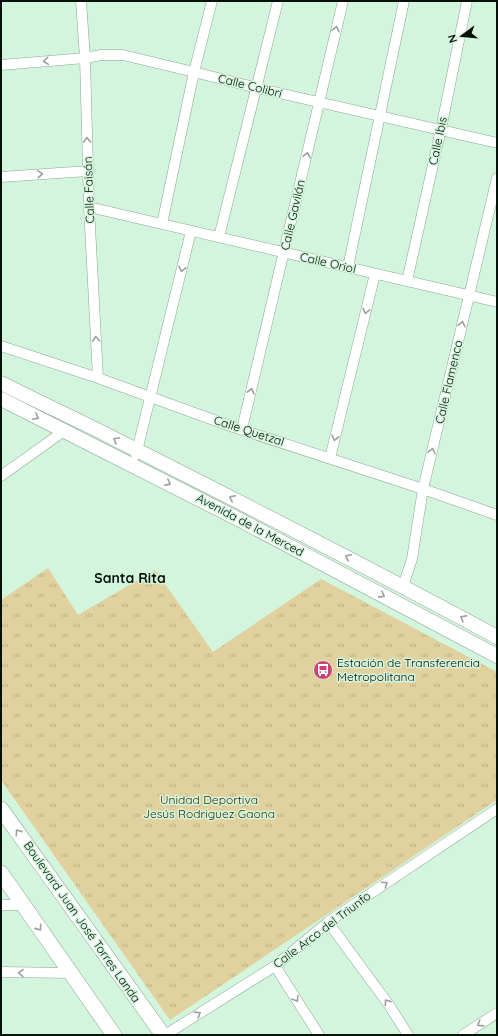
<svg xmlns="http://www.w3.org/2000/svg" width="498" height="1036" font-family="Quicksand,sans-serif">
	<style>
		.park { fill: url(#park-tufts) }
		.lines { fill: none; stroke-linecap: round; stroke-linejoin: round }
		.street-casing { stroke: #88a791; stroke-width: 11 }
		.secondary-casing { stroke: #88a791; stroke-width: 15 }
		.primary-casing { stroke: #88a791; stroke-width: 16 }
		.street { stroke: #fff; stroke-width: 10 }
		.secondary { stroke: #fff; stroke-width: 14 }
		.primary { stroke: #fff; stroke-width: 15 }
		.oneway { stroke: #9ba09d }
		.labels { text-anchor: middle; stroke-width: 3; stroke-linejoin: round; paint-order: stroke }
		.street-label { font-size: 12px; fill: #061109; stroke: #d4f5dd }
		.poi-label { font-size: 12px; fill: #061109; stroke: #d4f5dd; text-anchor: start }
		.park-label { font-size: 12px; fill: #382c00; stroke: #d4f5dd }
		.quarter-label { font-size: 14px; font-weight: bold; fill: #061109; stroke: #d4f5dd }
	</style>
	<defs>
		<pattern id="park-tufts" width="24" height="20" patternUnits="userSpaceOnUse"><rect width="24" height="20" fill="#e0d19e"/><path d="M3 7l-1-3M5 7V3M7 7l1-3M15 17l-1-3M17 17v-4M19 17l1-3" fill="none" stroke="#bfb287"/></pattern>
	</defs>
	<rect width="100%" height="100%" fill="#d4f5dd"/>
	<path class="park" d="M48 568 78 615 155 570 213 652 321 579 497 672V800L170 1020 1 780V600Z"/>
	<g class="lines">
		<g class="street-casing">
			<path id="street" d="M81 1 85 58 89 207 98 378
				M1 65 85 58 101 55H123L194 72 257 88 497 143
				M1 177 88 171
				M89 207 497 302
				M162 224 194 72 212 1
				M219 237 278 1
				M348 267 404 1
				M407 281 441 129 467 1
				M1 346 98 378 233 427 423 489 497 515
				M242 429 343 1
				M136 455 191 231
				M330 458 375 274
				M1 476 64 431
				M403 586 412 559 423 489 497 178
				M1 905H23
				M328 922 389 1005 408 1035
				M275 966 319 1035
				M1 972 70 973
				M165 1035 275 966 328 922 497 809
				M463 1035 497 1013"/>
		</g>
		<g class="secondary-casing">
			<path id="secondary" d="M1 383C36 401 72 417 107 435 238 501 368 567 497 637
				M1 399 240 520 497 656"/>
		</g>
		<g class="primary-casing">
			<path id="primary" d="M1 809 163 1035
				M1 873 114 1035"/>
		</g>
		<use href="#street" class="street"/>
		<use href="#secondary" class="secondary"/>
		<use href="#primary" class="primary"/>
	</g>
	<defs><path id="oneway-chevron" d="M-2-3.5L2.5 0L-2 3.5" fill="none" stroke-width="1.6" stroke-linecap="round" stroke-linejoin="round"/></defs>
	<g class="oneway">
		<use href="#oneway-chevron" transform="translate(336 29) rotate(-77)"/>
		<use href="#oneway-chevron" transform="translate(46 61) rotate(175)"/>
		<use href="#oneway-chevron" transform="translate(87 140) rotate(-92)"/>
		<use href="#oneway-chevron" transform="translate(307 155) rotate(-77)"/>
		<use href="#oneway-chevron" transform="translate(40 174) rotate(-4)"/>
		<use href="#oneway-chevron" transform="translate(182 269) rotate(103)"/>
		<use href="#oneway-chevron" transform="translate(366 311) rotate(104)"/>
		<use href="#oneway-chevron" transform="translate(462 324) rotate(-77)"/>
		<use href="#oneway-chevron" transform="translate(96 339) rotate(-93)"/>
		<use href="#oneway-chevron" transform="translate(251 391) rotate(-76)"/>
		<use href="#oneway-chevron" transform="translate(36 417) rotate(27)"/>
		<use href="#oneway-chevron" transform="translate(335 438) rotate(104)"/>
		<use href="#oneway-chevron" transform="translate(116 440) rotate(-153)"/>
		<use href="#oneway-chevron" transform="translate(432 451) rotate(-77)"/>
		<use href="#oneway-chevron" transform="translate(168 483) rotate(27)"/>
		<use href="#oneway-chevron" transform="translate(232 498) rotate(-153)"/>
		<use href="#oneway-chevron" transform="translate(348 557) rotate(-153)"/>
		<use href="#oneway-chevron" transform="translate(382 595) rotate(28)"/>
		<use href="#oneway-chevron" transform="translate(463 618) rotate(-151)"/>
		<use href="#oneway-chevron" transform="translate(18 832) rotate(-125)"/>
		<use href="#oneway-chevron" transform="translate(385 884) rotate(-34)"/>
		<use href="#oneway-chevron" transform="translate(39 928) rotate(55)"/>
		<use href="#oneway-chevron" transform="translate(21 973) rotate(-179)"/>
		<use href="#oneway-chevron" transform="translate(296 999) rotate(58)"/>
		<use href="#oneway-chevron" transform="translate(387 1002) rotate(-125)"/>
		<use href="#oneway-chevron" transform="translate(198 1014) rotate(-32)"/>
		<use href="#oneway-chevron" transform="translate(480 1024) rotate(147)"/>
	</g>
	<defs>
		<g id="bus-disc" transform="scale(1)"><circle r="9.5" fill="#cf4272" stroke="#d4f5dd"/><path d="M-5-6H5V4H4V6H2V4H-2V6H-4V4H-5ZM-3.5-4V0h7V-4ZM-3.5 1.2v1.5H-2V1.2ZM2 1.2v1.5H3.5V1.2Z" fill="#fff"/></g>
	</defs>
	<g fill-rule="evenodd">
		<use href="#bus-disc" x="323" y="670"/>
	</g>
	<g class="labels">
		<g class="street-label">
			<text transform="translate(250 86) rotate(14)" y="4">Calle Colibrí</text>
			<text transform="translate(438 141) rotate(-78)" y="4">Calle Ibis</text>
			<text transform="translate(89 190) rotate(-92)" y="4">Calle Faisán</text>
			<text transform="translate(293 215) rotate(-77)" y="4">Calle Gavilán</text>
			<text transform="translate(328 263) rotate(13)" y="4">Calle Oriol</text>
			<text transform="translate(449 382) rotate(-77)" y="4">Calle Flamenco</text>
			<text transform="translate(249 431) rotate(18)" y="4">Calle Quetzal</text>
			<text transform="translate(250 525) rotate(28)" y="4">Avenida de la Merced</text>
			<text transform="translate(82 922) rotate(55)" y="4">Boulevard Juan José Torres Landa</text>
			<text transform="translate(322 930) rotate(-37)" y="4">Calle Arco del Triunfo</text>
		</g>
		<g class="poi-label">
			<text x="337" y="667">Estación de Transferencia<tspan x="337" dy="14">Metropolitana</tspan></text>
		</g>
		<g class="park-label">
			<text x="209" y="804">Unidad Deportiva<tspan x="209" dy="14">Jesús Rodriguez Gaona</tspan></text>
		</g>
		<g class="quarter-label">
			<text x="130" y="583">Santa Rita</text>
		</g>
	</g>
	<rect width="498" height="1036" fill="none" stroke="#061109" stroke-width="4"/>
	<g transform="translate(462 36) rotate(254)" stroke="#d4f5dd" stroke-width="3" paint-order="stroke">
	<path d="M0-3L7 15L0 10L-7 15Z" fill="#061109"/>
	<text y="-6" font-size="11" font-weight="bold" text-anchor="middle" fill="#061109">N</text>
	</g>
</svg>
